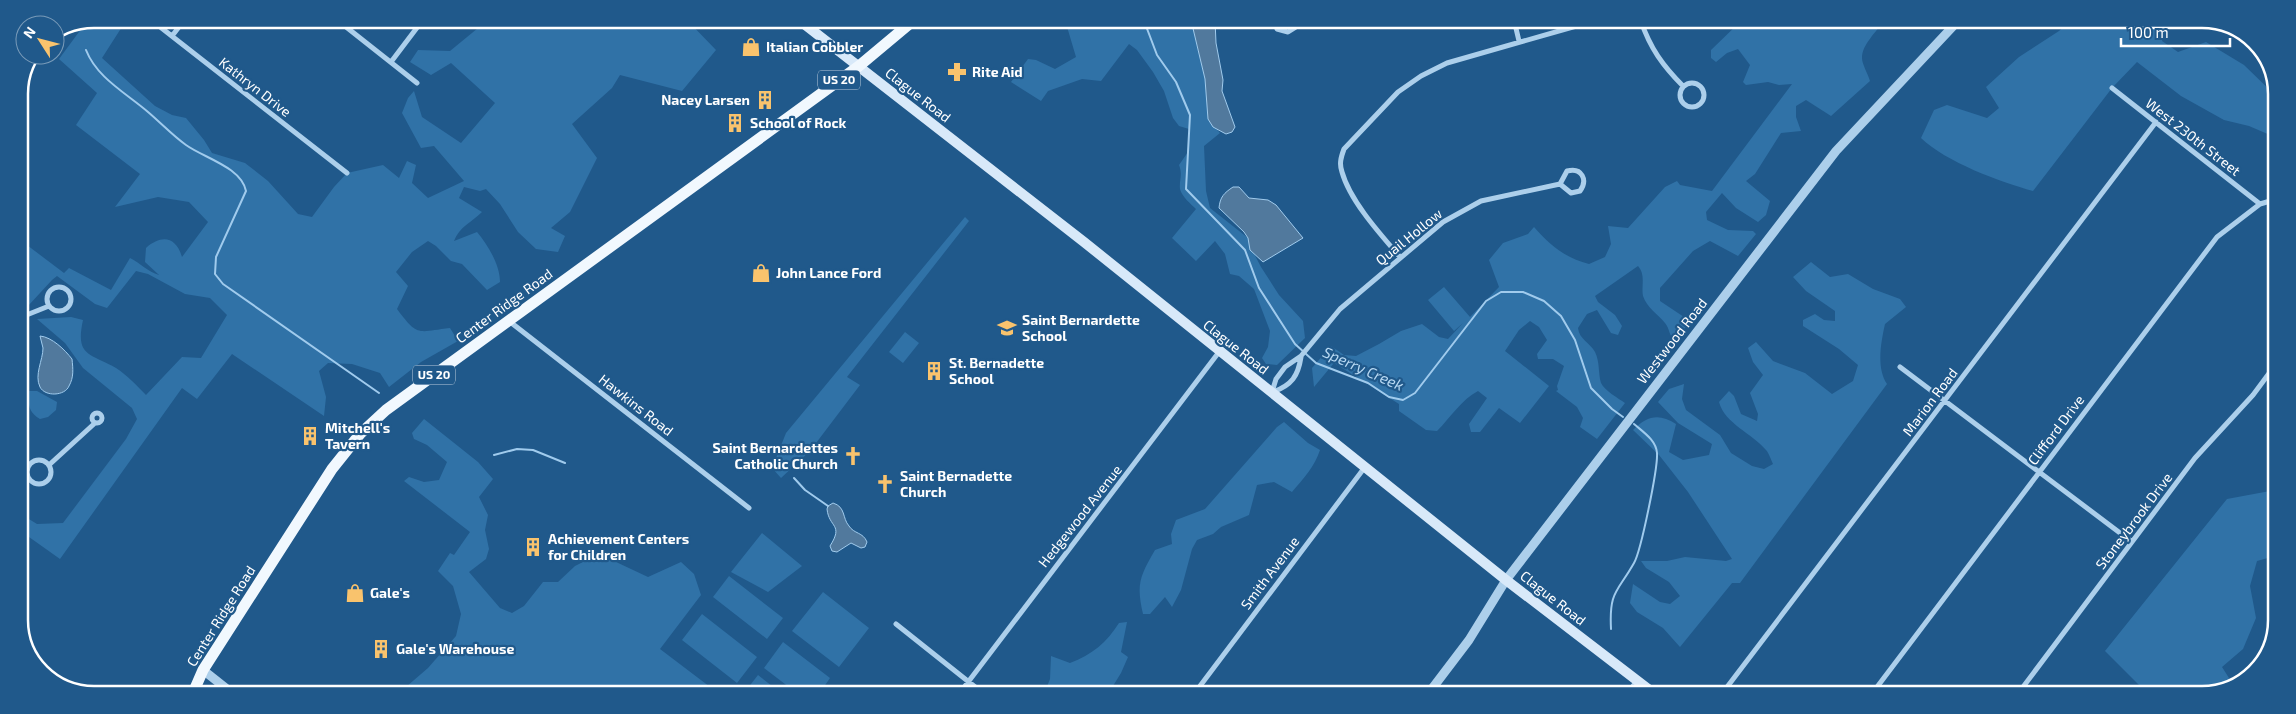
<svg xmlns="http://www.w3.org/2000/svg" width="2296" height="714" font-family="'Exo 2',sans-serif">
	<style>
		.green { fill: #3072a7 }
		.water { fill: #51799d; stroke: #a0cbed }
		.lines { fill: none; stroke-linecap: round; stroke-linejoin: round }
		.stream { stroke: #a0cbed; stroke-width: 2 }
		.minor { stroke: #accfeb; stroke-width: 5 }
		.tertiary { stroke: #accfeb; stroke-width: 9 }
		.secondary { stroke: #d8e9f9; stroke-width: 10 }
		.primary { stroke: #f1f8fe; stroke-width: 11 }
		.labels { text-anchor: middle; stroke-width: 4.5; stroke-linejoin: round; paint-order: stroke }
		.shield { fill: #20598b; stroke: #bccddc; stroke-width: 1 }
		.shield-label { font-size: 12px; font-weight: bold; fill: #fff }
		.poi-label { font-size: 14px; font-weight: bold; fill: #fff; stroke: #20598b; text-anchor: start }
		.street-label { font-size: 14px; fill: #fff; stroke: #20598b }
		.water-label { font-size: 15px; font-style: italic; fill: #b8d9f3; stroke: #20598b }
		.rim { fill: none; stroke: #fff; stroke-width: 2.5 }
	</style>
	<rect width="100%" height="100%" fill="#20598b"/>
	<path class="green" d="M93 19H127L102 58 155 106 172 115 186 118 204 140 212 153 245 163 268 181 298 214 312 217 334 187 347 173 383 165 399 178 407 161 416 165 412 183 428 198 464 181 434 146 421 148 402 113 408 98 414 91 422 117 461 143 495 103 451 63 431 75 410 62 418 50 450 51 489 19H615L612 25 623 27 633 19H686L716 50 682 91 620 75 612 88 572 124 597 158 570 212 551 228 565 236 558 252 536 249 518 232 500 204 486 189 480 191 464 187 459 198 482 212C472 222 459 227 454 241L477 232C488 245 500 265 500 282L487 290 462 264 451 261 436 246 428 241 412 252 396 272 408 286 397 309C418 337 417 332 450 328L458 341 421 362 389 387 380 373 352 364 328 363 319 371 326 397 324 416 232 354 197 399 182 388 60 559 29 537 19 551V513L37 524 63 523 126 439 137 419 132 408 83 368 65 343 37 319 71 317 83 320C75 357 90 353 116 368 127 375 137 386 146 395L182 357 201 358 227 315 210 298 185 294 148 274 136 271 107 308 95 304 57 276 52 280 28 306 19 307V239L64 273 69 268 111 290 130 258C140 263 148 272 159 275L145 262 146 248C162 234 176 237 182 257L208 222 189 202 158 197 115 207 140 174 76 125 97 93 59 59 87 21Z
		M1065 20H1191L1205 79 1208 119 1220 133 1204 146 1206 191 1210 208 1248 238 1249 244 1261 267 1279 295 1303 321 1305 338 1277 365 1266 364 1262 358 1268 347 1270 331 1254 289 1239 276 1230 274 1225 254 1215 241 1196 261 1172 238 1196 209C1191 204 1182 197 1180 189 1179 180 1183 175 1179 165L1188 152 1189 129 1179 126 1173 118 1164 91 1153 72 1137 50 1129 44 1101 81 1082 79 1048 91 1041 101 1011 82 1028 59 1036 60 1055 69 1076 57Z
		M1741 21H1883C1877 32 1862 44 1862 58 1862 64 1868 74 1870 81L1831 116 1806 100 1796 106V117L1801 131 1781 133 1755 174 1746 181 1770 201 1766 215 1758 222 1736 208 1722 193 1706 212 1707 220 1728 230 1753 231 1756 234 1738 256 1710 241 1693 251 1660 288V301L1690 321 1678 338 1674 340C1668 333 1670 329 1665 323 1658 314 1647 308 1643 296 1641 286 1646 275 1638 266L1595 296 1598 302 1615 315 1622 326 1618 335 1611 333 1597 310 1587 314 1578 328C1579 339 1590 343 1595 352 1600 362 1598 373 1601 383 1605 391 1618 398 1625 403L1597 439 1580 427 1583 418 1577 407 1556 391 1558 390 1557 386 1564 366 1553 359H1538L1537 354 1547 340 1539 327 1530 321 1519 330 1505 351 1549 386 1520 423 1499 408 1480 432H1471L1469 424 1487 398 1478 391C1461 400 1451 417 1437 431L1426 430 1399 411V404L1334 363 1314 387 1312 368 1331 346 1344 355 1356 356 1379 344 1401 331 1422 324 1439 337 1448 339 1463 323 1454 331 1428 300 1444 287 1470 317 1499 287 1489 260 1503 243 1528 234 1534 227C1550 245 1565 258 1589 264L1605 257 1611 244 1608 226 1628 228 1665 187 1677 181 1680 185 1712 191 1792 84 1779 85 1768 82 1746 85 1743 82 1750 65 1738 49 1727 53 1716 62 1711 58V50Z
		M2070 21H2167L2162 41 2178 52 2206 42 2244 65 2277 97V138L2249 126 2224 120 2181 96 2137 62 2112 88 2033 191C2000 182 1946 162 1921 138L1934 110 1947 105 1987 118 1999 108 1986 87 2019 57 2059 31Z
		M965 217 969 221 847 377 860 385 810 451 781 478 772 468 786 433Z
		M1811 262 1830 277 1848 274 1873 289 1900 299 1906 307 1885 324C1881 342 1876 368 1887 384L1740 583H1732L1680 647 1663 628 1637 612 1630 603 1633 584 1660 602 1670 604 1680 596 1669 582 1646 568 1641 561H1667L1685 557 1726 561 1732 559 1688 492 1659 455 1633 430C1647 416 1659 413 1676 424L1669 452 1683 460 1709 455 1712 444 1678 423 1658 402 1669 389 1684 384 1682 399 1686 410 1720 435 1731 453 1752 466 1764 469 1773 464C1771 460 1769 453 1766 450 1752 433 1725 424 1719 402L1729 391 1734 396 1741 414 1757 421 1758 414 1750 393 1763 375 1753 362 1748 348 1756 342 1773 361 1805 373 1832 394 1853 381 1858 365 1839 349 1803 326V320L1815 314 1824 320 1835 321V311L1806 291 1793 277Z
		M905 332 919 343 903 363 889 352Z
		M29 391H37L57 402 56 410 48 417 40 419C28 412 28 404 29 391Z
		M424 419 478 462 493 479 479 497 488 515 485 530 489 549 486 559 469 572 500 608 512 613 524 606 543 582H558L575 566 599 554 648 577 681 562 694 574 701 595 660 649 718 693H399L428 668 456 636 461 614 453 586 438 571 450 553 454 555 470 532 404 481 409 477 424 482 439 480 447 462 427 445 414 439 412 433Z
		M1284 422 1308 443 1320 450C1315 466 1303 479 1292 492L1274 482 1257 485 1249 515 1221 527 1213 534 1197 540 1192 549 1181 590 1172 607 1165 597 1150 614H1143C1136 584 1140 576 1155 550L1172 544 1171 534 1176 520 1205 509 1277 427Z
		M2275 486V556L2257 561 2250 586 2256 618 2243 649 2222 667 2229 678 2227 687 2203 695H2149L2105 651 2227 499 2270 491Z
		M762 533 802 566 768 592 731 572Z
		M729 576 783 618 767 639 713 597Z
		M823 592 869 628 839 667 792 631Z
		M702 614 757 657 737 683 682 640Z
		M1127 622 1121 652 1128 657 1121 673 1108 694H1044L1050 679 1051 656 1070 663C1092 655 1107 642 1119 623Z
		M783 642 830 678 819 694H798L764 668Z
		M758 675 781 693H744Z"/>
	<path class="water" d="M1191 20H1215L1216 43 1223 80 1222 91 1235 127 1232 132 1226 134 1213 127 1208 119 1205 79Z
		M1233 187H1239L1249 198 1268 200 1276 205 1303 238 1263 262 1250 250 1248 238 1244 232 1219 208C1220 197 1224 193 1233 187Z
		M40 336C52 337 65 350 72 359 73 369 74 377 69 386 65 396 45 397 40 387 34 375 43 360 43 348 42 344 41 340 40 336Z
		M833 503C846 507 842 518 849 526 854 534 863 532 867 542L865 547 861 548 851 543 837 552 832 551 830 546C844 524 829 528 827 509L828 506Z"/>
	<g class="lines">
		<path class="stream" d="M1140 20 1146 26 1157 55 1176 82 1190 115 1186 189 1245 250 1259 288 1295 344 1316 363 1368 383 1389 397 1403 400 1415 393 1486 301 1501 292H1523L1544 301 1561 316 1575 340 1591 388 1612 409 1623 417
			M86 50C97 78 126 93 148 112 161 123 173 136 186 145 204 158 241 167 246 191L216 257 215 274 223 284 379 393
			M494 455 517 449 533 450 565 463
			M794 478 805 490 828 506
			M1611 629C1609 591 1617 593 1634 563 1641 551 1658 468 1657 453 1656 440 1643 432 1634 424"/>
		<path class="minor" d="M150 19 347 173
			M336 19 417 83
			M1274 20 1277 29 1288 32 1296 27 1298 20
			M1514 20 1519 41
			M1641 21C1650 48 1663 66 1683 86
			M172 36 185 19
			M391 62 422 21
			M1680 95a12 12 0 1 1 24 0a12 12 0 1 1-24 0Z
			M2112 88 2260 204
			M1400 257C1381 235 1350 201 1342 172 1339 164 1341 157 1344 149L1398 92 1421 76 1447 63 1594 21
			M47 299a12 12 0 1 1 24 0a12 12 0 1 1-24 0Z
			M19 318 49 306
			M509 321 749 508
			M1900 367 2132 542
			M1272 392 1276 379 1285 367 1301 356 1340 309 1443 222 1481 201 1560 184 1571 193 1580 191C1588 180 1582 167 1567 171L1560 184
			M1273 392C1292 385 1298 376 1301 357
			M92 418a5 5 0 1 1 10 0a5 5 0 1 1-10 0Z
			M19 457 29 465
			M27 472a12 12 0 1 1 24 0a12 12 0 1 1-24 0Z
			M49 465 95 423
			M896 624 984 694
			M2020 690 2027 695
			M959 694 1219 352
			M1194 694 1365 467
			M1626 695 1637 681
			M1721 695 2156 122
			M1871 695 2217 237 2260 204 2277 199
			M2017 695 2195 458 2253 395 2276 364"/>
		<path class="tertiary" d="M203 670 232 693
			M1428 694 1469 640 1506 580 1836 151 1958 21"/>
		<path class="secondary" d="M799 20 1084 242 1506 580 1656 695"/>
		<path class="primary" d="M193 693 203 670 332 469 360 434 386 410 859 66 914 20"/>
	</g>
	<defs>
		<g id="shop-bare" transform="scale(1.5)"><path d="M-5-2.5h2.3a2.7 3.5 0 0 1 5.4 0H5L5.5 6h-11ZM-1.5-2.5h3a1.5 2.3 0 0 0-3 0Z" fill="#f9c36d" stroke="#20598b" stroke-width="2.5" paint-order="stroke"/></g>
		<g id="pharmacy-bare" transform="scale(1.5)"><path d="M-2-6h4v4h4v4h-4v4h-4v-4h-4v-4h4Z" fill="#f9c36d" stroke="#20598b" stroke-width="2.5" paint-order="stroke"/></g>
		<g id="building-bare" transform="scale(1.5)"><path d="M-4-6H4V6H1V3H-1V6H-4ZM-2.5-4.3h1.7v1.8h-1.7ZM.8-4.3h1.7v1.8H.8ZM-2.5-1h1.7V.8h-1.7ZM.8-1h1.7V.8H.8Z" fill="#f9c36d" stroke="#20598b" stroke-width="2.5" paint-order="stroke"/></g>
		<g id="school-bare" transform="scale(1.5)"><path d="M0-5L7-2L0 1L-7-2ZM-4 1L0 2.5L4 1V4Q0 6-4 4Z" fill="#f9c36d" stroke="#20598b" stroke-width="2.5" paint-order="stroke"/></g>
		<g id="church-bare" transform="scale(1.5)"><path d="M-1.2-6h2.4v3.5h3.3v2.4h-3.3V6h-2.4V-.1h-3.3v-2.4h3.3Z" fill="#f9c36d" stroke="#20598b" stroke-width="2.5" paint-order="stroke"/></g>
	</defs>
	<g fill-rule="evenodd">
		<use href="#shop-bare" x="751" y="47"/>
		<use href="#pharmacy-bare" x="957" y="72"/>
		<use href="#building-bare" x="765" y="100"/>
		<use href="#building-bare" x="735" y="123"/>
		<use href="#shop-bare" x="761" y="273"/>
		<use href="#school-bare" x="1007" y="328"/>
		<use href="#building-bare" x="934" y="371"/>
		<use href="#building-bare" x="310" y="436"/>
		<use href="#church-bare" x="853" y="456"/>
		<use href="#church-bare" x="885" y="484"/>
		<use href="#building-bare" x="533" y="547"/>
		<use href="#shop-bare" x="355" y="593"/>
		<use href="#building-bare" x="381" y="649"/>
	</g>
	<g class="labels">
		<g class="shield">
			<rect x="818" y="70.5" width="42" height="19" rx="4"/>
			<rect x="413" y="365.5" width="42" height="19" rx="4"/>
		</g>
		<g class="shield-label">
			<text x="839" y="84">US 20</text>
			<text x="434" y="379">US 20</text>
		</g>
		<g class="poi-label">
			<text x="766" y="52">Italian Cobbler</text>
			<text x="972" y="77">Rite Aid</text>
			<text x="750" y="105" text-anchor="end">Nacey Larsen</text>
			<text x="750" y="128">School of Rock</text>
			<text x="776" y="278">John Lance Ford</text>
			<text x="1022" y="325">Saint Bernardette<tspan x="1022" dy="16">School</tspan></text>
			<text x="949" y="368">St. Bernadette<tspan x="949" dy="16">School</tspan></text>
			<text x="325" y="433">Mitchell's<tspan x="325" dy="16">Tavern</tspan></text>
			<text x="838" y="453" text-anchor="end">Saint Bernardettes<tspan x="838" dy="16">Catholic Church</tspan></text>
			<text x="900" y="481">Saint Bernadette<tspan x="900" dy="16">Church</tspan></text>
			<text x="548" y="544">Achievement Centers<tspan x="548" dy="16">for Children</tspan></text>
			<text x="370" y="598">Gale's</text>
			<text x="396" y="654">Gale's Warehouse</text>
		</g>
		<g class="street-label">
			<text transform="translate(255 87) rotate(38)" y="5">Kathryn Drive</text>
			<text transform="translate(918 95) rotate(38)" y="5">Clague Road</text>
			<text transform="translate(2193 137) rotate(38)" y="5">West 230th Street</text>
			<text transform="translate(1409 237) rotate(-39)" y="5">Quail Hollow</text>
			<text transform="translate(504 306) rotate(-36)" y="5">Center Ridge Road</text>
			<text transform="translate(1672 341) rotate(-52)" y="5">Westwood Road</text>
			<text transform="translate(1236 347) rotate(38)" y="5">Clague Road</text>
			<text transform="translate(1930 402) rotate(-53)" y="5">Marion Road</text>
			<text transform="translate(636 405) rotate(38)" y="5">Hawkins Road</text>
			<text transform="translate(2056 430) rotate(-53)" y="5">Clifford Drive</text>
			<text transform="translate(1080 516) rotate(-52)" y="5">Hedgewood Avenue</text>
			<text transform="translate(2134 521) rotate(-53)" y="5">Stoneybrook Drive</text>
			<text transform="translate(1270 573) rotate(-53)" y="5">Smith Avenue</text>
			<text transform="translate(1553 598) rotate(38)" y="5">Clague Road</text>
			<text transform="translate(221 616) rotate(-58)" y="5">Center Ridge Road</text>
		</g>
		<g class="water-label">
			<text transform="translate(1363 369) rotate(24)" y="5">Sperry Creek</text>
		</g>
	</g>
	<path d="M0 0H2296V714H0ZM94 28H2202A66 66 0 0 1 2268 94V620A66 66 0 0 1 2202 686H94A66 66 0 0 1 28 620V94A66 66 0 0 1 94 28Z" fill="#20598b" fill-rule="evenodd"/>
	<path class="rim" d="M94 28H2202A66 66 0 0 1 2268 94V620A66 66 0 0 1 2202 686H94A66 66 0 0 1 28 620V94A66 66 0 0 1 94 28Z"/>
	<g transform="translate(40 40) rotate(306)"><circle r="24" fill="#20598b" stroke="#799bb9"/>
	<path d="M0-4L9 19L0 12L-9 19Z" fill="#f9c36d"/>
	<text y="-8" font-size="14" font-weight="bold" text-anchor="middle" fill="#ffffff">N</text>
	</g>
	<path d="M2121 38v8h109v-8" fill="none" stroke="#ffffff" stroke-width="2.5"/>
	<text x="2128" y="38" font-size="15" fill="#ffffff" stroke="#20598b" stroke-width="4" paint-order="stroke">100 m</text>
</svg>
